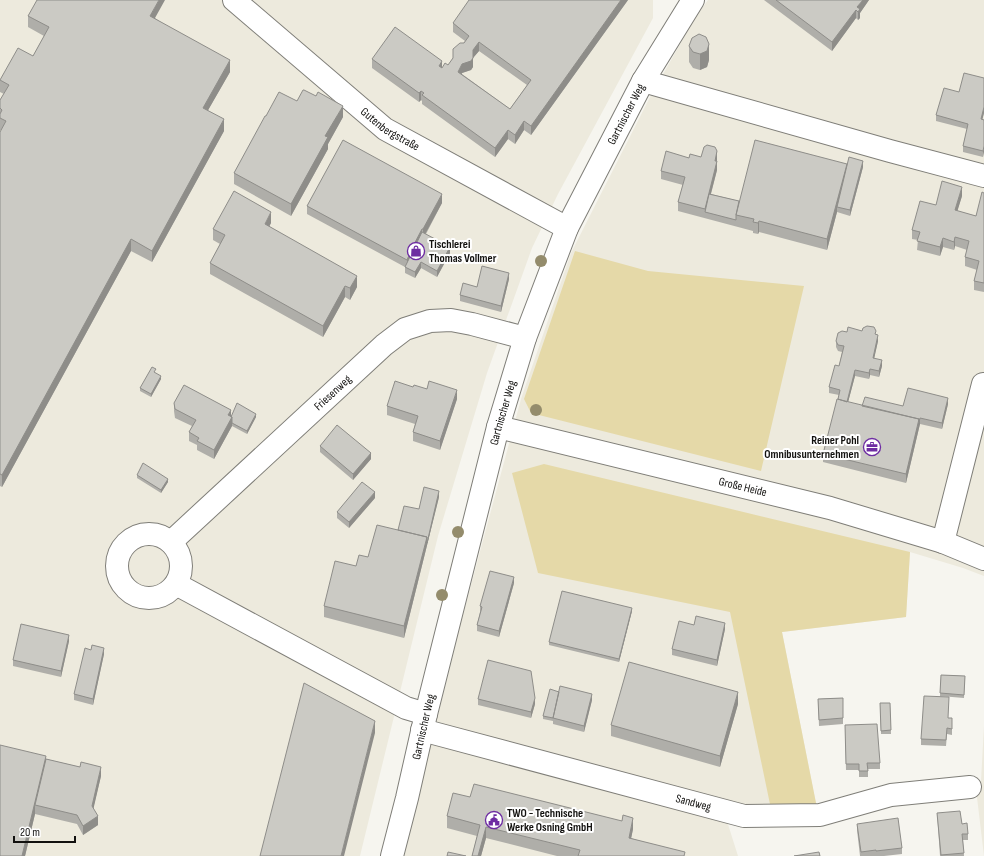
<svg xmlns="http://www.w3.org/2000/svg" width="984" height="856" font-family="'Sofia Sans Condensed',sans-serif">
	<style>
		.built { fill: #edeadd }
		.green { fill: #e5d9a8 }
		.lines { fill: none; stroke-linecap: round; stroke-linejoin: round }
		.minor-casing { stroke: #7f7e78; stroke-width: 24 }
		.minor { stroke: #fff; stroke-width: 22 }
		.tree { fill: #948c6c }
		.wall { fill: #afaea9; fill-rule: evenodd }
		.shaded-wall { fill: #8e8d89 }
		.building { fill: #cbcac4; stroke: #8e8d89; fill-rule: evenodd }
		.labels { text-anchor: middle; stroke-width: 4; stroke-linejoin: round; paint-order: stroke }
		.street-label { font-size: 12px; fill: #12110f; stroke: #fff }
		.poi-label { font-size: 12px; font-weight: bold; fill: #12110f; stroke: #fff; text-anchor: start }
	</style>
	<rect width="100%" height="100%" fill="#f6f5ef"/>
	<path class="built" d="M0 0H653V18L558 194 532 248 487 373 438 536 360 856H0Z
		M708 0H984V576L963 568 910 552 906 617 782 632 817 808 726 818 738 856H403L460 626 521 399 571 253 650 97 695 18Z
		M984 726V856L976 789 981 781Z"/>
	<path class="green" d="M575 251 648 271 804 286 761 471 531 413 524 399Z
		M544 464 910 552 906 617 782 632 817 808 771 809 730 612 538 573 512 473Z"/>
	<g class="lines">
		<g class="minor-casing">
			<g id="minor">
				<path id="s1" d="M234 0 385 129 567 228"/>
				<path d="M643 81 890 151 984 176"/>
				<path id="s2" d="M498 427 830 508 943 542 984 559"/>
				<circle cx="149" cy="566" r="32"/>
				<path id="s3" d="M171 542 384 345 405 329 430 321 451 320 472 324 525 338"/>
				<path d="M943 542 983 384"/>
				<path d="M176 584 406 708 426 714"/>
				<path id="s4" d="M422 730 744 816 820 815 891 795 970 787"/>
				<path id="s5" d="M392 856 407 798 426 714 498 427 525 338 567 228 643 81 693 0"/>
			</g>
		</g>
		<use href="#minor" class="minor"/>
	</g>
	<g class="tree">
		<circle cx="541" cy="261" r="6"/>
		<circle cx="536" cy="410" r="6"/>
		<circle cx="458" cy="532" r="6"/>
		<circle cx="442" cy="595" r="6"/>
	</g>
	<path class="wall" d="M628 0 531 135 524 130 515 144 508 139 495 157 422 104V101L421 100 419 102 372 68V59L442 68 448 65 465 41 453 32V23ZM479 51 527 85 510 109 462 74V73L471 70 473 67V58Z
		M764 0H869L860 13V18L858 20 856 18 832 51Z
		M28 16 155 18 230 72 208 110 224 131 152 262 131 251 2 487 0 486V132L1 130H0V100L4 94 0 92V80L33 56 44 36 28 27Z
		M689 46 709 60 707 67 700 70 693 68 689 62Z
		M984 78V113L982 119 984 120 983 157 963 152V146L967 129 936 121V115L959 92Z
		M297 101 343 117 328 144V149L291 216 234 184V173L266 116Z
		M717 151V170L711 194 739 201 847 167H863L850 216 837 212 827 250 759 232 758 234 753 233V231L678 211V202L683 185 661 179V171L689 158 701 157Z
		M984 193V292L974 290V281L977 270 965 266V257L967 250 955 246 954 250 943 247 940 256 917 250 918 240 912 239V230L936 205 962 196 957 211 976 216Z
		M442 203 426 234 450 253 437 277 421 268 415 278 405 273V267L307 214V206Z
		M271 223 269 226 357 287 350 300 345 297 323 337 210 274V263L220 244 213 240V229Z
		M509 279 501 312 460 301V295L477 287Z
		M847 332 876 334 878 341 874 358 882 366 879 377 870 375 869 379 855 376 848 402 862 406H903L948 404 942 429 920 424 906 483 823 462V454L839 395 829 393V387L839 366 842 352 838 351 836 347V341Z
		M156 372 155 373 161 379 151 397 140 391V388Z
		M413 387 457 399 440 450 413 441V432L415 424 387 415V406Z
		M174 403 231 415 256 417 247 434 232 426 214 459 197 450V445L189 441V432L192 426 175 418 174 411Z
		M320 446 371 459 353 480 320 452Z
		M137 475 168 482 161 493 137 478Z
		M439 497 404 638 324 617V606L356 566 368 557 398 530 419 509Z
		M375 498 349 528 337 518V512Z
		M514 583 499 637 477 631V625L480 612V606Z
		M632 611 619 662 549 645V642Z
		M694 625 725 629 717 666 672 655V649Z
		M69 641 61 677 13 666V660Z
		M91 650 104 654 93 705 74 700V694Z
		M941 675 965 676 964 698 940 696Z
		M559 692 592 700 584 732 553 724V721L543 719V716Z
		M843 698V724L819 726 818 699Z
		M478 699 535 704 531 718 478 705Z
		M880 703H890L891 734H881Z
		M738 704 720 767 611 736V725Z
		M948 718H952V735L947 734 946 746 921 745V739Z
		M845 725 880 763V769H868V777H859V770H846Z
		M46 759 80 767 101 776 93 809 98 825 83 835 77 824 35 814 25 856H0Z
		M470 797 633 829 631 838 685 856H557L486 838 481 856H472L477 836 447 828V816Z
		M937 813 962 824 968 834V840H963L964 856H940Z
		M857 824 902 848V854L884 856H860L857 830Z"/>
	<path class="shaded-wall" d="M159 0H165L150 27V16Z
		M621 0H628L531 135V126Z
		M863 0H869L860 13V18L858 20V12L857 7Z
		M856 10V18L832 51V42Z
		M479 42V51L473 58V50Z
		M709 44V60L707 67 700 70V54Z
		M473 58V67L471 70 462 73 458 80V72L462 64Z
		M230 60V72L203 119V108Z
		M442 61V70L439 66Z
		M421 91V100L419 102V93Z
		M343 106V117L328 144V149L291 216V204L325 136Z
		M984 107V113L981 125V119Z
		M224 119V131L152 262V251Z
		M524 121V130L515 144V135Z
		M508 130V139L495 157V148Z
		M984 146V152L983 157V151Z
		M717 151V160L715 169V161Z
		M717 161V170L706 212H705V218V209Z
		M863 161V167L850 216V210Z
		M847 164V176L837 207V212L827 250V239Z
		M962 187V196L955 219V210Z
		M442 194V203L423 238V229Z
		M271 212V223L265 235V224Z
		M759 221V232L758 234V223Z
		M422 229V238L407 268V260L410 252Z
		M955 237V246L954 250V242Z
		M943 238V247L940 256V247Z
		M131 239V251L2 487V475Z
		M450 247V253L437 277V271Z
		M421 262V268L415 278V272Z
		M509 273V279L501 312V306Z
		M357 276V287L350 300V288Z
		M345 286V297L323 337V326Z
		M878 335V341L873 364V358Z
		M882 360V366L879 377V371Z
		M870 369V375L869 379V373Z
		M855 370V376L846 410V404Z
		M161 376V379L151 397V394Z
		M457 390V399L440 450V441Z
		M948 398V404L942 429V423Z
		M231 410V419L228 415Z
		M256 414V417L247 434V431Z
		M232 417V426L214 459V450Z
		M920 418V424L919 428 906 483V474L919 419Z
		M371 453V459L353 480V474Z
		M168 479V482L161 493V490Z
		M439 491V497L404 638V626L427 537Z
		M375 492V498L349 528V522Z
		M514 577V583L499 637V631Z
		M632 608V611L619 662V659Z
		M725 623V629L717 666V660Z
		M69 635V641L61 677V671Z
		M104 648V654L93 705V699Z
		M738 692V704L720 767V756Z
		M592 694V700L584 732V726Z
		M535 698V704L531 718V712Z
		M375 721V733L344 856H341Z
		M46 756V768L35 805V814L25 856H22Z
		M101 767V776L92 815V806Z
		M98 816V825L83 835V826Z
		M633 818V829L629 849V838Z
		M486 827V838L481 856H478Z"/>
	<path class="building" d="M37 0H159L150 16 230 60 203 108 224 119 152 251 131 239 2 475 0 474V132L6 121 0 118V114L2 110 0 108V100L9 85 0 80 18 48 33 56 49 27 28 16Z
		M469 0H621L531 126 524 121 515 135 508 130 495 148 422 95 424 93 421 91 419 93 372 59 395 27 442 61 439 66 442 68 445 63 448 65 453 58V49L460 43H464L469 36 453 23ZM479 42 531 80 510 109 458 72 462 64 471 61 473 58V50Z
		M776 0H863L857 7 860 9 858 12 856 10 832 42Z
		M699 34 706 37 709 44 707 51 700 54 693 52 689 46 692 38Z
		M964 73 984 78V107L981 119 984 120V146L983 151 963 146 968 124 936 115 944 88 959 92Z
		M303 90H304L316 96 318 92 343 106 325 136 328 137 291 204 234 173 265 116H266L279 92 297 101Z
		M343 140 442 194 423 229H422L410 252V253L407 260 307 206Z
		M755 140 847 164 827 239 759 221 758 223 753 222 754 219 736 215Z
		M707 145 715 147 717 151 715 161H717L705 209 678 202 685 177 661 171 666 151 689 158 690 154 701 157 704 147Z
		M849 157 863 161 850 210 837 207Z
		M942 181 962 187 955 210 976 216 982 192 984 193V283L974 281 979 261 965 257 969 241 955 237 954 242 943 238 940 247 917 241 920 232 912 230 920 201 936 205Z
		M234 191 271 212 265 224 357 276 350 288 345 286 323 326 210 263 225 235 213 229Z
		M709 194 739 201 736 215V220L705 212Z
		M422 232 450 247 437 271 421 262 415 272 405 267Z
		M482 266 509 273 501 306 460 295 463 283 477 287Z
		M867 326 874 327 876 331 875 334 878 335 873 358 882 360 879 371 870 369 869 373 855 370 847 402 838 399 840 390 829 387 835 365 839 366 844 346 838 345 836 341 838 333 842 331 847 332 848 327 862 331 863 328Z
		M152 367 156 369 154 372 161 376 151 394 140 388Z
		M395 381 413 387 414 385 427 389 429 381 457 390 440 441 413 432 418 416 387 406Z
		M184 385 231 410 228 415 232 417 214 450 197 441 199 438 189 432 196 420 175 409 174 403Z
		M908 388 948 398 942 423 920 418 919 422V419L862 406 865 397 903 406Z
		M837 399 919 419 906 474 823 454Z
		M237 403 256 414 247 431 232 423V417H231Z
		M337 425 371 453 353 474 320 446Z
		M143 463 168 479 161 490 137 475Z
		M362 482 375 492 349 522 337 512Z
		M424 487 439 491 427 543V537L398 530 404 506 419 509Z
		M377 525 427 537 404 626 324 606 335 561 356 566 359 555 368 557Z
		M490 571 514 577 499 631 477 625 482 607 480 606Z
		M562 591 632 608 619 659 549 642Z
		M696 616 725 623 717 660 672 649 679 621 694 625Z
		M21 624 69 635 61 671 13 660Z
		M92 645 104 648 93 699 74 694 85 648 91 650Z
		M488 660 531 671 535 698 531 712 478 699Z
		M629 662 738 692 720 756 611 725Z
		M941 675 965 676 964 695 940 693Z
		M304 683 375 721 341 856H260Z
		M560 686 592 694 584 726 553 718Z
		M550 689 559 692 553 718 543 716Z
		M924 696 949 697 948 718H952V729L947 728 946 740 921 739Z
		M843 698V718L819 720 818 699Z
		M880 703H890L891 730 881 731Z
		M877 724 880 763H867L868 771H859V764H846L845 725Z
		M0 745 46 756 22 856H0Z
		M46 759 80 767 81 762 101 767 92 806 98 816 83 826 77 815 35 805Z
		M474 784 622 821 623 815 633 818 629 838 685 852 684 856H578L580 850 486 827 478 856H472L480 825 447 816 453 793 470 797Z
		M960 811 962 824 967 823 968 834H962L964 853 941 855 937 813Z
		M898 818 902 848 876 851V850L861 852 857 824Z
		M448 852 466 856H447Z
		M819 852 820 856H794Z"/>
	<defs>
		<g id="shop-ring" transform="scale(0.9)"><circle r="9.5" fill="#fff" stroke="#6e2da2" stroke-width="1.5"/><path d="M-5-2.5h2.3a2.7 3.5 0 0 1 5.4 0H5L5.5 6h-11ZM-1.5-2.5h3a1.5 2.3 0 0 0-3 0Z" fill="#6e2da2"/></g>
		<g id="office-ring" transform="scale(0.9)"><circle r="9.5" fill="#fff" stroke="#6e2da2" stroke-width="1.5"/><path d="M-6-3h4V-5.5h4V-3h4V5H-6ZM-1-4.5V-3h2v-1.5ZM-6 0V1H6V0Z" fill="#6e2da2"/></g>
		<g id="civic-ring" transform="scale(0.9)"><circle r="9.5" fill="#fff" stroke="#6e2da2" stroke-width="1.5"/><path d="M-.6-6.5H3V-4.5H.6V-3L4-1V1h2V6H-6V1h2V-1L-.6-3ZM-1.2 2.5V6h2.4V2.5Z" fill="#6e2da2"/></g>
	</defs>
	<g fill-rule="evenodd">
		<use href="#shop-ring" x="416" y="251"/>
		<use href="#office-ring" x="872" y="447"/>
		<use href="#civic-ring" x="494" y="820"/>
	</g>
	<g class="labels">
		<g class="street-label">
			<text dy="4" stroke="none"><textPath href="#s5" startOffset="781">Gartnischer Weg</textPath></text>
			<text dy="4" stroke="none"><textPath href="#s1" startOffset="203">Gutenbergstraße</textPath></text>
			<text dy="4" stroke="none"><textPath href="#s3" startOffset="220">Friesenweg</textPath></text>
			<text dy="4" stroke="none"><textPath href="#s5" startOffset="457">Gartnischer Weg</textPath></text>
			<text dy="4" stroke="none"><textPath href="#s2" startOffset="252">Große Heide</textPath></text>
			<text dy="4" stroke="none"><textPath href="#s5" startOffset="133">Gartnischer Weg</textPath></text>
			<text dy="4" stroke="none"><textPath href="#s4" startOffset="281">Sandweg</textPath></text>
		</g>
		<g class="poi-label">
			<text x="429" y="248">Tischlerei<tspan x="429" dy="14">Thomas Vollmer</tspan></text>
			<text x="859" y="444" text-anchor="end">Reiner Pohl<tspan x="859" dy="14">Omnibusunternehmen</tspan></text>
			<text x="507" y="817">TWO - Technische<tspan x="507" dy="14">Werke Osning GmbH</tspan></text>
		</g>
	</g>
	<path d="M14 836v6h61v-6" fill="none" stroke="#12110f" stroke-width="2"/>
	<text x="20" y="836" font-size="12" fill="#12110f" stroke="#ffffff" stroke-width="3" paint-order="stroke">20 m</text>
</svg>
